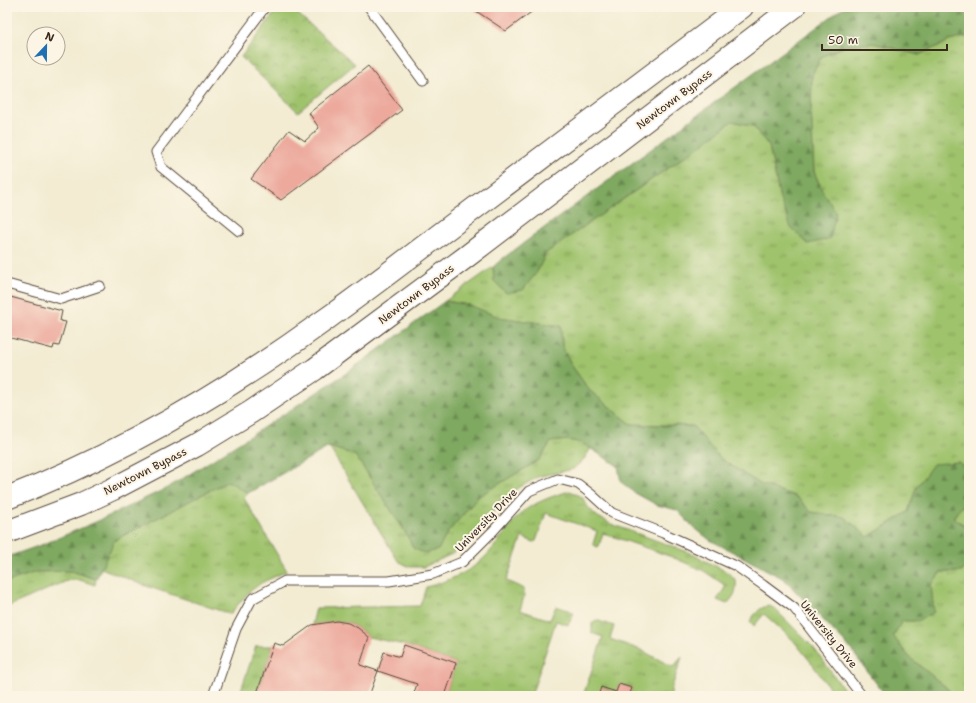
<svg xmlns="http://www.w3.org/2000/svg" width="976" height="703" font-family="'Shantell Sans',sans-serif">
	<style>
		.grass { fill: url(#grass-tufts); stroke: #6d7645 }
		.forest { fill: url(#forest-firs); stroke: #5d693f }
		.park { fill: url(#park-crowns); stroke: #6d7645 }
		.building { fill: #eca99c }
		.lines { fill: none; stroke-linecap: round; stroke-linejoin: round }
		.service-casing { stroke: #574739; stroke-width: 11 }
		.trunk-casing { stroke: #574739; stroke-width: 24 }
		.service { stroke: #fff; stroke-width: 9 }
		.trunk { stroke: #fff; stroke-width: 22 }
		.labels { text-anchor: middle; stroke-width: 4; stroke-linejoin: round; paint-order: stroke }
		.street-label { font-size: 11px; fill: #3b2a1e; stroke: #fcf5e5 }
	</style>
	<defs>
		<pattern id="grass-tufts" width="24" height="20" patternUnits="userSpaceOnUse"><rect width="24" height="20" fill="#9fc26c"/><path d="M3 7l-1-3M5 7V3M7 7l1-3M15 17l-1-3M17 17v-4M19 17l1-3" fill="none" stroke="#839e58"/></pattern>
		<pattern id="forest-firs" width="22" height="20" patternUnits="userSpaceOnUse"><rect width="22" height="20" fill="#7fa860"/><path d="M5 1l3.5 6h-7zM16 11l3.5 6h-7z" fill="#69894f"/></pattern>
		<pattern id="park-crowns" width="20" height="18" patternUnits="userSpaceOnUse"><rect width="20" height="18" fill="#9fc26c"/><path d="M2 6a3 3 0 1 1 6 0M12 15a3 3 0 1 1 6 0" fill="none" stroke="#839e58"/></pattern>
	</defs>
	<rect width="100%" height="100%" fill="#fcf5e5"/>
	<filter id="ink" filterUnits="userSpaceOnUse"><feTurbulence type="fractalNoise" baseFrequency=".025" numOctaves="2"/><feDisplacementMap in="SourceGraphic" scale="8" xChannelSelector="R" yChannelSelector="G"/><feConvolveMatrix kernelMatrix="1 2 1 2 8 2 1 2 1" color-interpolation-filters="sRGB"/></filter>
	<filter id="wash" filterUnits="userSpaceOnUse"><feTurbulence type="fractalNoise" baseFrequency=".012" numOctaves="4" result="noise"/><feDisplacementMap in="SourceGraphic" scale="16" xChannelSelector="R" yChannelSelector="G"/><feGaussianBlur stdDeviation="0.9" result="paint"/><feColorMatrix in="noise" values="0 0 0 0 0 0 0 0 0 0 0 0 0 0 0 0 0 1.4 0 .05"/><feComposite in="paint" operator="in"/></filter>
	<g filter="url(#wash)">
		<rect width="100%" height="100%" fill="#f3ecd3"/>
		<path class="grass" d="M969 36V473L959 462 916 488 908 512 868 537 844 517 811 512 797 497 760 484 720 459 693 426 631 424 589 390 572 366 562 346 561 326 498 317 469 305 445 301 493 267 494 281 537 272 546 253 701 145 732 121 753 126 769 146 780 199 823 192 814 172 811 108 812 75 821 57 845 46 873 43 919 55 949 41Z
			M568 440 582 443 591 448 584 459 573 469 538 477 520 487 502 501 469 542 452 554 424 567H410L398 561 329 447 355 455 404 530 414 549 438 550 448 532 479 496 539 460 551 442Z
			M228 481 248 493 244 498 287 571 261 583 248 593 230 614 146 586 101 568 115 540Z
			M570 491 582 497 588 507 598 517 611 524 688 552 727 572 736 580C737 592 735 595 727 604L717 600 726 586 704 571 672 557 603 533 599 546 597 547 593 544 597 531 546 513 536 541 533 542 522 537 506 581C530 590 526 589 520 610L550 620 556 606 573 612V616L568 625 556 621 531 696H445L456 663 404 645 369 637 358 628 348 623 337 621 312 625 316 608 420 606 426 587C448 581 469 573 485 557 498 544 506 529 518 516 530 504 554 495 570 491Z
			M969 498V525L966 526 953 517Z
			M969 567V696H953L948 689 909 657 893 636 902 621H917L931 585 941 572H960Z
			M71 571 96 579 95 585 80 580H69L7 607V582L36 572Z
			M769 606 774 608 813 647 849 696H835L810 661 793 640 764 614 754 626 750 621C755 614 759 607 769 606Z
			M596 620 614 626 610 639 641 650 673 667 682 657 671 690V696H629L632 688 619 684 616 692 602 687 598 696H583L603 637 592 633V623Z
			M256 646H273L256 696H239Z"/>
		<path class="forest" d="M844 7H969V36L949 41 919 55 873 43 845 46 821 57 812 75 811 108 814 172 823 192 836 212 830 239 808 244 791 228 780 199 769 146 753 126 732 121 701 145 546 253 537 272 523 290 506 293 494 281 493 267 502 259Z
			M445 301 469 305 499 317 561 326 562 346 572 366 589 390 631 424 693 426 721 459 760 484 797 497 811 512 844 517 868 537 908 512 916 488 933 464 959 462 969 473V498L953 517 965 526 969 525V567L960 572H941L931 585 934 612 917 621H902L893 636 909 657 948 689 953 696H886L848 646 784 579 710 540 692 526 677 510 657 505 635 493 621 482 618 466 582 443 568 440 551 442 539 460 479 496 448 532 438 550 425 553 414 549 404 530 355 455 329 447 248 493 228 481 115 540 96 579 71 571 36 572 7 582V557L44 544 98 521 169 487 252 435 348 372Z"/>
		<path class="park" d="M279 7H290L355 64 298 112 241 57Z"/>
		<g id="blocks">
			<path class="building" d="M470 7H538L506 31Z
				M368 66 402 110 281 200 251 179 289 130 305 141 319 128 309 113Z
				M7 296 62 311 60 321 66 322 59 346 54 345 53 349 7 337Z
				M337 621 348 623 358 628 369 637 360 665 378 671 369 696H256L274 643 283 646 312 625Z
				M404 645 456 663 445 696H413L417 684 378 671 384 652 400 657Z
				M619 684 632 688 629 696H598L601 687 616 692Z"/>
		</g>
	</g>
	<g filter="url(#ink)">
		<use href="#blocks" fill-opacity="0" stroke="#574739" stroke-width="1"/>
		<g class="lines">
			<g class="service-casing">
				<path id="service" d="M369 7 423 81
					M239 231 161 167 156 152 265 7
					M7 284 61 299 100 286
					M213 696 236 629 252 599 285 581H389L433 574 462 562 493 531 529 491 558 479 578 484 591 494 612 513 663 533 736 566 763 585 794 608 862 696"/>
			</g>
			<g class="trunk-casing">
				<path id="trunk" d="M7 498C121 454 226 392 325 320 366 291 406 260 447 229 545 155 644 81 742 7
					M7 532 81 504 113 489 197 445 251 412 315 369 466 257 794 7"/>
			</g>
			<use href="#service" class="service"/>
			<use href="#trunk" class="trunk"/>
		</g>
	</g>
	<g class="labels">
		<g class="street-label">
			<text transform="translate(674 99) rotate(-37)" y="4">Newtown Bypass</text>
			<text transform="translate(416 294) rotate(-37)" y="4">Newtown Bypass</text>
			<text transform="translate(145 471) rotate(-27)" y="4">Newtown Bypass</text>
			<text transform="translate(486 520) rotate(-46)" y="4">University Drive</text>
			<text transform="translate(829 634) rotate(51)" y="4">University Drive</text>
		</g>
	</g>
	<rect width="976" height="703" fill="none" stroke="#fcf5e5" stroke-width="24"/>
	<g transform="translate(46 46) rotate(22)"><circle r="19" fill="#fcf5e5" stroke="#afa495"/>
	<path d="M0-3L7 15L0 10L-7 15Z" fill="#1f6fb2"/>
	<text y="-6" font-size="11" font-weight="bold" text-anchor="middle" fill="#3b2a1e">N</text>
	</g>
	<path d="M822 44v6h125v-6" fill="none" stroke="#3b2a1e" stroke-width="2"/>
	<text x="828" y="44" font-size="12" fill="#3b2a1e" stroke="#fcf5e5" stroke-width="3" paint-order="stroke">50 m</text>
</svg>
